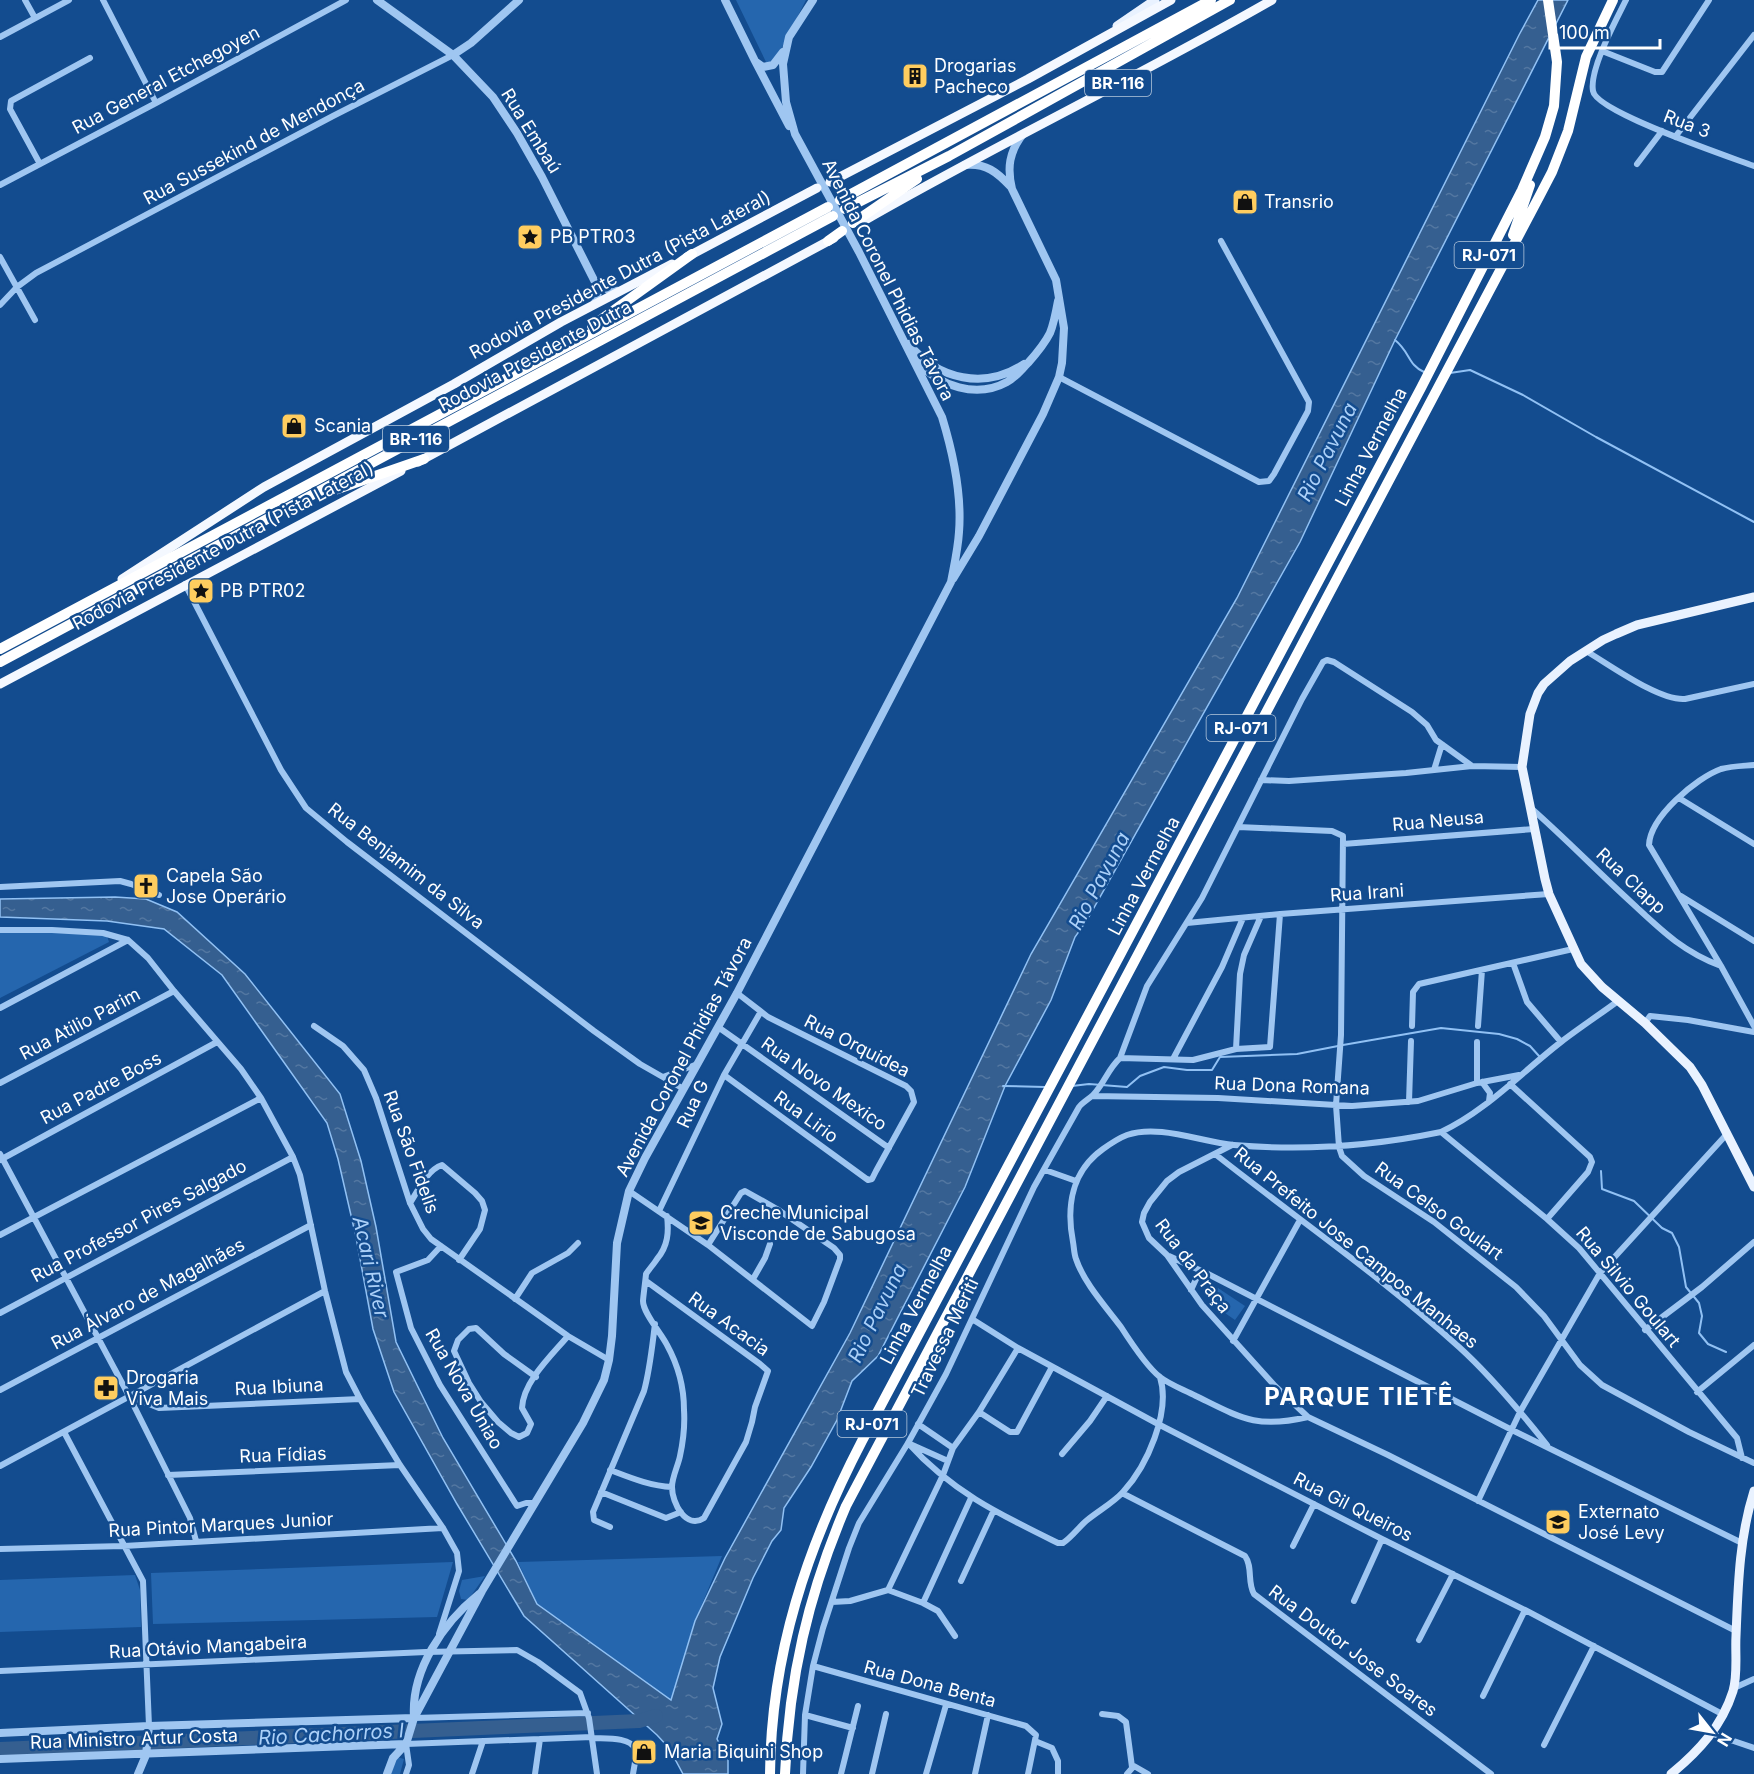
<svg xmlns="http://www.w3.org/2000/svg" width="1754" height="1774" font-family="Inter,sans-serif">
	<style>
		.grass { fill: #2566ae }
		.water { fill: url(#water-ripples); stroke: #91c1f4; stroke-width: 1.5 }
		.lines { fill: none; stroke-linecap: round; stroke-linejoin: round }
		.stream { stroke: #91c1f4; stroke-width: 2 }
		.river { stroke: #355f90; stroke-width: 14 }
		.minor { stroke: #9fc6f1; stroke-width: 6 }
		.tertiary { stroke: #9fc6f1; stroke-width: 8 }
		.primary { stroke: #e9f2ff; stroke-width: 9 }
		.trunk { stroke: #f4f8ff; stroke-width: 9 }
		.motorway { stroke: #fff; stroke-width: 10 }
		.labels { text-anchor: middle; stroke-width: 5; stroke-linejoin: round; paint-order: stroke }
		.shield { fill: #134c8f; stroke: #b8c9dd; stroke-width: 1.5 }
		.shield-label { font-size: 16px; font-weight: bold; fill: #fff }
		.poi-label { font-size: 18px; fill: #fff; stroke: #134c8f; text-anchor: start }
		.street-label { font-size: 18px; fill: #fff; stroke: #134c8f }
		.water-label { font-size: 20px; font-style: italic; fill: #abd0f8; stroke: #134c8f }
		.district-label { font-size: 24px; font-weight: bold; letter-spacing: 1.5px; fill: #fff; stroke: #134c8f }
	</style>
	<defs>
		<pattern id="water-ripples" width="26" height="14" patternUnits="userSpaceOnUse" patternTransform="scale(1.5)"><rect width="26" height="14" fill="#355f90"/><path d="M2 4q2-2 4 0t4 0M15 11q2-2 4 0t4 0" fill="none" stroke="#5377a1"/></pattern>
	</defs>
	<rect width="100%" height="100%" fill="#134c8f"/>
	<path class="grass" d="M736 0H806L775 61 768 63 766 62Z
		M0 932 106 933 109 942 0 998Z
		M1218 1288 1245 1306 1235 1320 1209 1302Z
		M722 1556 695 1621 671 1701 537 1604 518 1562Z
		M453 1562 437 1617 153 1624 151 1573Z
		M135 1575 140 1590 141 1627 0 1632V1580Z
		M485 1576 468 1600 461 1599 459 1591 462 1580Z
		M397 1757 404 1759 400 1774H391Z"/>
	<path class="water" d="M1538 0H1568L1395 340 1300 542 1087 920 1075 937 1051 1000 1005 1086 965 1187 878 1356 852 1381 837 1420 811 1467 784 1508 781 1530 772 1541 753 1578 720 1657 713 1688 722 1724 717 1739 728 1760V1774H683L669 1748 657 1735 524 1616 457 1504 394 1392 373 1329 356 1237 338 1159 327 1123 222 975 164 929 107 921 0 917V899L115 897 146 899 177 912 245 974 340 1094 361 1161 376 1227 396 1342 443 1438 516 1561 537 1604 671 1700 695 1621 725 1558 850 1333 1031 954 1237 598 1519 35Z"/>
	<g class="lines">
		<path class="stream" d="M1395 340C1410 352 1408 365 1424 372
			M1450 373 1470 370 1523 395 1596 437 1754 522
			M1343 1045 1441 1028 1499 1034 1517 1039 1530 1046 1539 1056
			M1003 1086 1045 1087
			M1072 1086 1089 1084 1127 1087 1140 1076 1164 1067 1187 1070H1212L1220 1057 1297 1054 1338 1046
			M1601 1171 1602 1189 1634 1201 1662 1228 1672 1233 1679 1247 1686 1287 1699 1303 1702 1316 1699 1333 1708 1344 1726 1352"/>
		<path class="river" d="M0 1749 639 1721 656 1716"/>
		<path class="minor" d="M25 0 35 18
			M103 0 156 103
			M1626 0C1616 20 1589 70 1593 91 1596 112 1730 157 1754 166
			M0 37 69 0
			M1602 51 1655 72H1662L1709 0
			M1675 137 1754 35
			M40 164 10 109 11 101 90 58
			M1637 164 1662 131
			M0 185 156 103 346 0
			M0 257 35 320
			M0 305 17 287 36 273 333 116 453 55
			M1059 377 1259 482 1269 481 1274 474 1308 411 1309 402 1221 241
			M185 584 281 770 306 808 347 842 594 1031 640 1064 682 1088
			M1586 651C1610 665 1659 701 1685 699L1754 684
			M1754 765C1743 766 1732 766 1721 769 1696 778 1650 817 1649 845L1721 966 1754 1026
			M1434 770 1442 744
			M1261 780 1289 781 1406 773 1472 766 1522 767
			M1679 798 1754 844
			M1532 809C1566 839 1598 872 1632 903 1661 930 1683 952 1721 966
			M1238 827 1332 831 1343 836 1341 1035 1336 1105 1339 1147 1342 1156 1364 1176 1434 1222 1516 1287 1544 1316 1580 1365 1602 1385 1689 1432 1754 1463
			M1343 844 1534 829
			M0 887 120 881 131 884 159 895
			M1681 896 1754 941
			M1187 923 1280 914 1549 894
			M0 930H52L103 933 128 940 148 958 174 991 241 1069 261 1098 293 1157 300 1175 325 1291 346 1372 360 1399 400 1465 443 1528 457 1553 459 1571 439 1634
			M1513 963 1527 1002 1561 1042
			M0 1008 128 940
			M1645 1023 1650 1016 1688 1020 1754 1032
			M314 1026 343 1046 364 1070 376 1098 410 1203 423 1229 431 1239 568 1336 609 1360
			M1412 1026 1413 992 1419 984 1573 949
			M1478 1026 1482 970
			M718 1027 889 1148
			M1236 1049 1240 974 1244 955 1261 916
			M1120 1058 1193 1060 1236 1049 1270 1047 1280 914
			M1173 1059 1222 967 1243 918
			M724 1075 868 1180 872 1179 876 1171 914 1102 911 1091 906 1086 768 1017 737 993
			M663 1077 695 1065
			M1482 1082 1490 1093 1489 1101
			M0 1083 174 991
			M1477 1083V1042
			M1510 1084 1590 1157 1592 1162 1588 1172 1547 1219
			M1092 1096 1218 1098 1352 1106 1418 1101 1477 1083 1519 1075
			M1409 1102 1411 1041
			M1441 1132 1547 1219 1579 1248 1737 1438 1742 1458
			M1232 1145 1179 1172 1167 1181 1150 1202 1144 1213 1142 1222 1149 1238 1167 1255 1202 1305 1275 1386 1308 1417 1388 1455 1736 1631
			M0 1154 129 1396 190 1518 196 1541
			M1215 1154C1296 1218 1382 1277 1459 1347 1491 1376 1520 1411 1547 1445
			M0 1160 217 1042
			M1045 1170 1076 1181
			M629 1191 708 1245 812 1326 824 1302 840 1259V1255L834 1248 777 1209 745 1191 741 1193 708 1245
			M410 1203C418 1191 427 1170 442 1165L475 1193 482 1201 485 1210 480 1229 459 1260
			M659 1211 724 1075 760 1013
			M0 1235 261 1098
			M441 1246 428 1260 396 1272 411 1328 440 1385 517 1506 526 1503H535
			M1169 1256 1208 1274 1512 1430 1742 1543
			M753 1279 765 1258 770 1244
			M646 1281 760 1364 768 1371 755 1407 752 1422 746 1442 704 1518C686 1530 672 1503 672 1487 672 1477 678 1466 680 1456 683 1442 685 1425 684 1410 684 1387 678 1365 667 1345 661 1333 643 1313 643 1301 643 1298 646 1276 646 1274 649 1269 654 1264 657 1259 668 1246 669 1232 667 1216
			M1191 1290 1197 1277 1207 1274
			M515 1299 532 1273 568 1253 578 1243
			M0 1313 293 1157
			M972 1319 1018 1348 1158 1424 1382 1539 1525 1610 1724 1715
			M1645 1330 1702 1287 1754 1242
			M1233 1341 1300 1220
			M536 1377 504 1354 476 1328 469 1329 458 1340 454 1351 469 1383 481 1402 498 1422 511 1433 519 1437 527 1433 531 1424 522 1408C523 1382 551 1356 568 1336
			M0 1390 311 1225
			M1697 1392 1754 1345
			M129 1396 159 1408 360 1399
			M979 1412 1010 1432H1017L1052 1367
			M1308 1417C1256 1429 1241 1418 1196 1396 1185 1390 1170 1385 1160 1377 1148 1368 1130 1341 1121 1327 1106 1307 1084 1283 1076 1259 1074 1254 1074 1247 1073 1242 1066 1206 1072 1171 1103 1149 1110 1144 1119 1138 1127 1135 1159 1124 1201 1142 1234 1145 1303 1151 1373 1146 1441 1132 1486 1111 1522 1072 1561 1042 1579 1028 1599 1015 1618 1001
			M918 1424 953 1448
			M64 1432 143 1581 149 1726
			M908 1443C952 1492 1001 1515 1058 1543H1063C1072 1537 1078 1528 1086 1521 1098 1511 1113 1503 1123 1492 1147 1466 1171 1412 1160 1377
			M910 1444 948 1461
			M1062 1454 1090 1421 1107 1396
			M0 1466 325 1291
			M610 1470C631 1478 650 1486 672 1487
			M168 1475 400 1465
			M601 1492 666 1518 681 1512
			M1122 1493 1245 1556C1253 1567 1247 1582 1254 1594L1491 1774
			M1478 1501 1520 1412 1600 1273 1726 1135
			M610 1527 594 1520 593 1512 644 1391C650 1369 652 1347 655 1324
			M1293 1546 1314 1504
			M0 1549 124 1546 443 1528
			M961 1581 993 1512
			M888 1590 923 1603 938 1611 955 1636
			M1354 1601 1382 1539
			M832 1602 850 1601 888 1590 943 1475 953 1448 979 1412 1018 1348
			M923 1603 971 1498
			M1419 1640 1453 1574
			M813 1666 1026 1726 1036 1735 1028 1774
			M0 1671 426 1652 517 1650 538 1662 580 1693 589 1718 597 1774
			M1734 1688 1754 1679
			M1483 1696 1525 1610
			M1102 1714 1118 1716 1126 1722 1132 1767
			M805 1715 853 1728
			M414 1718 588 1713
			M1713 1734 1754 1748
			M592 1738C603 1739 630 1736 635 1749 637 1756 634 1767 633 1774
			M1035 1741 1052 1748 1058 1761V1774
			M1544 1745 1594 1646
			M406 1774 409 1765 406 1744 592 1737
			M472 1774 483 1741
			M535 1774 540 1739
			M803 1774 805 1715 813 1666 823 1628 849 1548 859 1523 908 1443 946 1374 1034 1187 1079 1107C1083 1102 1089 1099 1093 1095 1104 1084 1108 1069 1120 1058L1147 986 1202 898 1302 699 1323 662 1327 660 1334 662 1412 712 1427 725 1436 740 1472 766
			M841 1774 858 1706
			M872 1774 886 1714
			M926 1774 946 1705
			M975 1774 988 1715
			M1127 1774 1134 1766 1148 1774"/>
		<path class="tertiary" d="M377 0 453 55 493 97 517 133 542 177 596 284 598 293 595 303
			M725 0 755 61 789 126
			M453 55 471 43 519 0
			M756 62 763 67 773 65 783 52
			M965 165C986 163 997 172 1011 187
			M596 284 609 290 619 291
			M909 344C938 380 985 390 1024 364
			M917 362C940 386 976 399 1007 382 1015 378 1021 370 1028 363 1036 354 1044 345 1050 333 1054 323 1056 312 1058 301
			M953 579 979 536 1043 414 1059 377 1062 363 1064 328 1056 280 1012 189C1007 168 1009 152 1023 134
			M414 1717C411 1670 443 1623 479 1594
			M0 1733 149 1726 414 1718
			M0 1759 406 1744
			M138 1774 146 1755 149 1726
			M387 1774 393 1758 406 1744 414 1718 482 1591 583 1423 604 1380 609 1360 612 1336 617 1243 629 1191 645 1158 737 993 951 582C954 566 958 549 959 532 962 494 953 453 942 417L859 252 795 134 786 102 783 64 789 37 813 0"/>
		<path class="primary" d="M1117 26 1155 0
			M1754 597 1637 625 1616 634 1603 640 1570 661 1544 684 1538 693 1530 714 1522 767 1545 879 1549 894 1581 964 1602 987 1645 1023 1690 1067 1702 1085 1754 1187
			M1671 1774C1699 1751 1722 1726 1733 1691 1738 1675 1735 1653 1736 1636 1738 1588 1739 1538 1754 1491"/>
		<path class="trunk" d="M830 182 1028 79 1171 0
			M860 223C995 145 1136 78 1272 0
			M687 257 817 188
			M418 462 834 238
			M122 579 264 487 454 384 561 322 672 264
			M0 684 401 471"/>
		<path class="motorway" d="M840 200 1211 0
			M845 209 949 156 1230 0
			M853 223 917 179
			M1513 235 1530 185
			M828 241 842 231
			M592 326 692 254
			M326 493 424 459
			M0 649 828 207
			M0 662 833 216
			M770 1774C771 1654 807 1547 862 1441L1421 388 1522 190 1545 137 1554 106 1557 62 1548 0
			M785 1774C789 1678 808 1595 846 1506L1539 197 1552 172 1568 131 1586 57 1613 0"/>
	</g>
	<defs>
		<g id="building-square" transform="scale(1.35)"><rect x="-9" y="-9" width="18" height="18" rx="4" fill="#ffcd5f" stroke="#134c8f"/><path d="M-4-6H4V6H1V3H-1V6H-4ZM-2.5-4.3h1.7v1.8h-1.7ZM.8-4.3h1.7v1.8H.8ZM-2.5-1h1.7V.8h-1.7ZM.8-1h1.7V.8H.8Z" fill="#111"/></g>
		<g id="shop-square" transform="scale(1.35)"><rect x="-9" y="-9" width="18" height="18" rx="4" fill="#ffcd5f" stroke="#134c8f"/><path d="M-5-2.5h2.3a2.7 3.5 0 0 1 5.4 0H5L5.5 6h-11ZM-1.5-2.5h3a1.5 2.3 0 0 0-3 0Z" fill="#111"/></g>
		<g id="sight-square" transform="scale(1.35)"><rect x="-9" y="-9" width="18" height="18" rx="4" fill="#ffcd5f" stroke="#134c8f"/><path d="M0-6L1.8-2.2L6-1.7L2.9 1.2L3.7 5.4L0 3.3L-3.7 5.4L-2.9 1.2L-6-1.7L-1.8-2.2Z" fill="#111"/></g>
		<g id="church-square" transform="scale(1.35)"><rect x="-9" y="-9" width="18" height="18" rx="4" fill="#ffcd5f" stroke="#134c8f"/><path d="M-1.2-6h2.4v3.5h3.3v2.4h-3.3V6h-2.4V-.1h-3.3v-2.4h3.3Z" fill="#111"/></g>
		<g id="school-square" transform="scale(1.35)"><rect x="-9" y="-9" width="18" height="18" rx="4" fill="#ffcd5f" stroke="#134c8f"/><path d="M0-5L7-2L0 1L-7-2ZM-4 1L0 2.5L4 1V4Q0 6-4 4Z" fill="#111"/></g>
		<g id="pharmacy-square" transform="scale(1.35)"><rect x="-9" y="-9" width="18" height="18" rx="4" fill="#ffcd5f" stroke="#134c8f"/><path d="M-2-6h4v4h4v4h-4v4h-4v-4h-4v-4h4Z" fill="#111"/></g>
	</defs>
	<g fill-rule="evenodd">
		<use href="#building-square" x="915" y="76"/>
		<use href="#shop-square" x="1245" y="202"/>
		<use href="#sight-square" x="530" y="237"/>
		<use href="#shop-square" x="294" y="426"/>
		<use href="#sight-square" x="201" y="591"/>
		<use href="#church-square" x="146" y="886"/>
		<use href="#school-square" x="701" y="1223"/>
		<use href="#pharmacy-square" x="106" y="1388"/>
		<use href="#school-square" x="1558" y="1522"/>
		<use href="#shop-square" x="644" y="1752"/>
	</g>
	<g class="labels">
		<g class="shield">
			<rect x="1085" y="70" width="66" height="26" rx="4.5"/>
			<rect x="1454.5" y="242" width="69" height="26" rx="4.5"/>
			<rect x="383" y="426" width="66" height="26" rx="4.5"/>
			<rect x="1206.5" y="715" width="69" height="26" rx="4.5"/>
			<rect x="837.5" y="1411" width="69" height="26" rx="4.5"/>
		</g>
		<g class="shield-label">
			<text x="1118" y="89">BR-116</text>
			<text x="1489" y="261">RJ-071</text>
			<text x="416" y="445">BR-116</text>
			<text x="1241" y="734">RJ-071</text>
			<text x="872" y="1430">RJ-071</text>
		</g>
		<g class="poi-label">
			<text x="934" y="72">Drogarias<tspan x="934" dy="21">Pacheco</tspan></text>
			<text x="1264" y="208">Transrio</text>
			<text x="550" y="243">PB PTR03</text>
			<text x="314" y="432">Scania</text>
			<text x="220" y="597">PB PTR02</text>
			<text x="166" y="882">Capela São<tspan x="166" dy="21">Jose Operário</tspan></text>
			<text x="720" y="1219">Creche Municipal<tspan x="720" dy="21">Visconde de Sabugosa</tspan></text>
			<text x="126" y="1384">Drogaria<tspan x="126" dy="21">Viva Mais</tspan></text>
			<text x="1578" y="1518">Externato<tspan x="1578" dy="21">José Levy</tspan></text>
			<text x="664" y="1758">Maria Biquini Shop</text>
		</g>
		<g class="street-label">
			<text transform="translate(166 80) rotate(-28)" y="6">Rua General Etchegoyen</text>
			<text transform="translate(1687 124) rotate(21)" y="6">Rua 3</text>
			<text transform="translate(531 131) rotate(58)" y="6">Rua Embaú</text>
			<text transform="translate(254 142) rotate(-28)" y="6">Rua Sussekind de Mendonça</text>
			<text transform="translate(620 275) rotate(-28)" y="6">Rodovia Presidente Dutra (Pista Lateral)</text>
			<text transform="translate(888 280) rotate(63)" y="6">Avenida Coronel Phidias Távora</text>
			<text transform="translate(535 356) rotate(-28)" y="6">Rodovia Presidente Dutra</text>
			<text transform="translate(1371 447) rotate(-62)" y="6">Linha Vermelha</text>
			<text transform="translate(223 546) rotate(-28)" y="6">Rodovia Presidente Dutra (Pista Lateral)</text>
			<text transform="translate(1438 821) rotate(-5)" y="6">Rua Neusa</text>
			<text transform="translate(406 866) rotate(38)" y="6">Rua Benjamim da Silva</text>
			<text transform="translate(1144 876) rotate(-62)" y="6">Linha Vermelha</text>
			<text transform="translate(1631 881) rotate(43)" y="6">Rua Clapp</text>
			<text transform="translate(1367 893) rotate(-4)" y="6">Rua Irani</text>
			<text transform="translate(80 1024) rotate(-28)" y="6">Rua Atilio Parim</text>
			<text transform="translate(857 1046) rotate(27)" y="6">Rua Orquidea</text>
			<text transform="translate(684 1057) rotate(-62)" y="6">Avenida Coronel Phidias Távora</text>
			<text transform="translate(824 1084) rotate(35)" y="6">Rua Novo Mexico</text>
			<text transform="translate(1292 1086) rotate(2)" y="6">Rua Dona Romana</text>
			<text transform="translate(101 1088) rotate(-28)" y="6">Rua Padre Boss</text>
			<text transform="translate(693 1104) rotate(-65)" y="6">Rua G</text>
			<text transform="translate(806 1117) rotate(36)" y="6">Rua Lirio</text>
			<text transform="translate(411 1152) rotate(70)" y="6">Rua São Fidelis</text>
			<text transform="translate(1439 1211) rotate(36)" y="6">Rua Celso Goulart</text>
			<text transform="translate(139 1221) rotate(-28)" y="6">Rua Professor Pires Salgado</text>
			<text transform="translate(1356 1248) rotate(39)" y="6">Rua Prefeito Jose Campos Manhaes</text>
			<text transform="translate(1193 1266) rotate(53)" y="6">Rua da Praça</text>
			<text transform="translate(1628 1287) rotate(50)" y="6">Rua Silvio Goulart</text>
			<text transform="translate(148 1294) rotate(-28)" y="6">Rua Álvaro de Magalhães</text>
			<text transform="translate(916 1305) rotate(-62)" y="6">Linha Vermelha</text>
			<text transform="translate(729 1324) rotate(36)" y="6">Rua Acacia</text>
			<text transform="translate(945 1338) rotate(-64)" y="6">Travessa Meriti</text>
			<text transform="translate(279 1387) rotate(-3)" y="6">Rua Ibiuna</text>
			<text transform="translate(464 1389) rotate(60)" y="6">Rua Nova Uniao</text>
			<text transform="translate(283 1455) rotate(-2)" y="6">Rua Fídias</text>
			<text transform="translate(1353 1507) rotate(27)" y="6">Rua Gil Queiros</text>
			<text transform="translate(221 1525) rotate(-3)" y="6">Rua Pintor Marques Junior</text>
			<text transform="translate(208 1647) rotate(-3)" y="6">Rua Otávio Mangabeira</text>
			<text transform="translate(1353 1651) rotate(37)" y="6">Rua Doutor Jose Soares</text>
			<text transform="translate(930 1684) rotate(15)" y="6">Rua Dona Benta</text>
			<text transform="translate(134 1739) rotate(-2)" y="6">Rua Ministro Artur Costa</text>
		</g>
		<g class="water-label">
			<text transform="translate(1327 452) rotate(-63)" y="7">Rio Pavuna</text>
			<text transform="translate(1099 881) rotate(-62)" y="7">Rio Pavuna</text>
			<text transform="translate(371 1267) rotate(77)" y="7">Acari River</text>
			<text transform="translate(877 1313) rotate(-64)" y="7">Rio Pavuna</text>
			<text transform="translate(331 1734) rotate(-3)" y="7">Rio Cachorros I</text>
		</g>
		<g class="district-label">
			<text x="1359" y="1405">PARQUE TIETÊ</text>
		</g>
	</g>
	<g transform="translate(1712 1732) rotate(121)" stroke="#134c8f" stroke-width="4.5" paint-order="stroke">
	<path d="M0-4.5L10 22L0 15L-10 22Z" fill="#ffffff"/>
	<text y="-9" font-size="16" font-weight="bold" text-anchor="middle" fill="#ffffff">N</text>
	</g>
	<path d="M1550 39v9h110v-9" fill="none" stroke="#ffffff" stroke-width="3"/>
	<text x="1559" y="39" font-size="18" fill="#ffffff" stroke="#134c8f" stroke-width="4.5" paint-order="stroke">100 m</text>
</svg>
